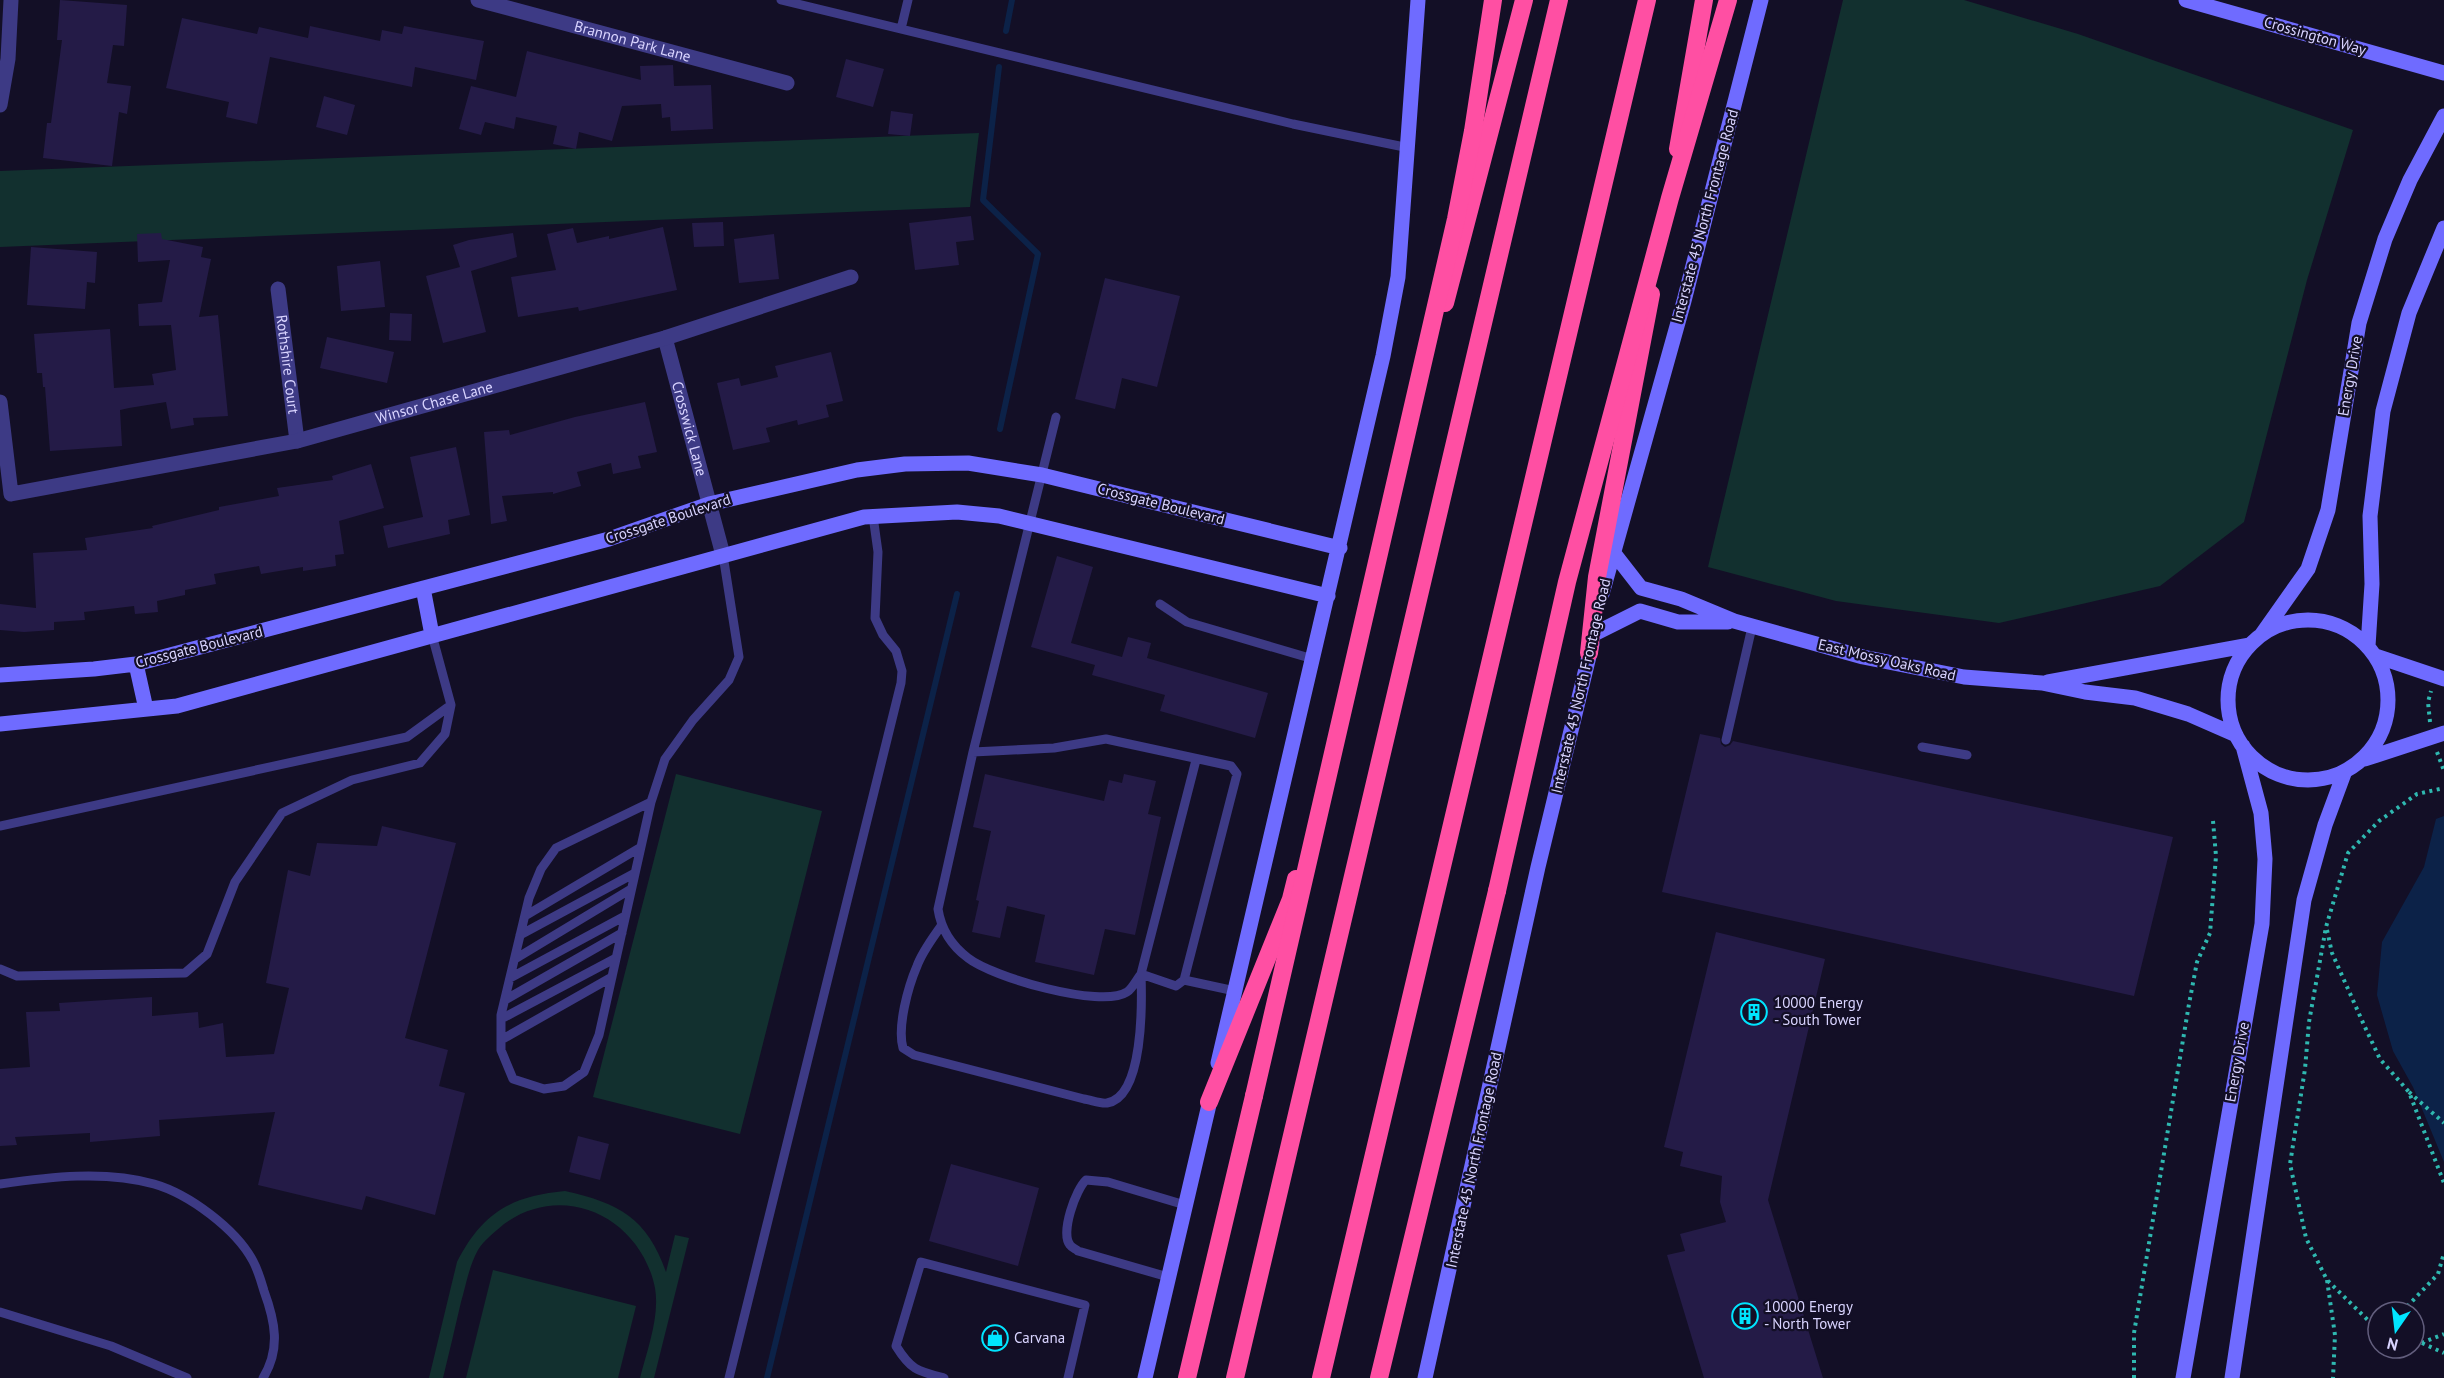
<svg xmlns="http://www.w3.org/2000/svg" width="2444" height="1378" font-family="'PT Sans',sans-serif">
	<style>
		.green { fill: #12302f }
		.water { fill: #0c2248 }
		.lines { fill: none; stroke-linecap: round; stroke-linejoin: round }
		.stream { stroke: #0c2248; stroke-width: 6 }
		.building { fill: #241b47 }
		.path { stroke: #2fb8b0; stroke-width: 4; stroke-dasharray: 3 4.5; stroke-linecap: butt }
		.lane { stroke: #3d3a85; stroke-width: 9 }
		.street { stroke: #3d3a85; stroke-width: 15 }
		.secondary { stroke: #6f6bff; stroke-width: 15 }
		.highway { stroke: #ff4fa3; stroke-width: 18 }
		.highway-bridge { stroke: #ff4fa3; stroke-width: 18 }
		.labels { text-anchor: middle; stroke-width: 4.5; stroke-linejoin: round; paint-order: stroke }
		.street-label { font-size: 15px; fill: #d9d4ff; stroke: #130f26 }
		.poi-label { font-size: 15px; fill: #d9d4ff; stroke: #130f26; text-anchor: start }
	</style>
	<rect width="100%" height="100%" fill="#130f26"/>
	<path class="green" d="M1843 0H1964L2078 34 2353 130 2307 280 2244 522 2160 586 1999 623 1836 601 1708 567Z
		M979 133 970 207 0 247V171Z
		M676 774 822 811 740 1134 593 1097Z
		M565 1191C619 1203 647 1218 666 1272L675 1235 689 1238 654 1378H640C647 1350 660 1317 655 1288 641 1218 564 1180 504 1224 495 1232 484 1240 478 1250 469 1266 466 1285 461 1302 455 1328 449 1353 443 1378H429L457 1262C482 1213 511 1196 565 1191Z
		M493 1270 636 1306 618 1378H466Z"/>
	<path class="water" d="M2444 816V1162L2413 1087 2393 1051 2377 995 2382 942 2424 867 2436 819Z"/>
	<g class="lines">
		<path class="stream" d="M1006 31 1012 0
			M999 67 983 200 1038 254 1000 429
			M767 1378 957 594"/>
	</g>
	<path class="building" d="M60 0 127 5 124 46 113 45 107 83 131 86 127 114 119 112 112 166 43 158 47 123H51L62 40H57Z
		M182 18 257 34 259 27 308 38 310 26 380 41 382 30 402 34 404 26 484 41 476 80 415 67 412 87 270 57 257 124 226 117 229 102 166 88Z
		M527 51 641 80 640 66 673 65 674 86 711 85 713 129 671 131 670 117 662 118 661 104 622 106 612 141 579 132 576 149 553 144 557 126 516 117 514 129 485 122 481 135 459 129 471 86 516 97Z
		M846 59 884 69 873 107 836 97Z
		M324 96 355 105 347 135 316 127Z
		M891 111 913 114 910 136 888 134Z
		M971 216 974 240 956 242 959 265 915 270 909 223Z
		M723 222 724 246 694 247 692 223Z
		M663 227 677 290 579 311 578 307 518 317 511 277 556 270 547 234 573 228 577 243 609 236V239Z
		M161 233 162 239 203 247 201 257 211 259 199 317 218 315 228 416 193 418 194 425 171 429 166 402 129 408 120 410 122 446 50 451 45 387H43L42 373H37L34 334 110 329 114 388 154 385 152 374 176 370 171 325 139 326 138 304 162 302 170 260 138 262 137 234Z
		M513 233 517 257 471 271 486 332 443 343 426 276 460 267 453 245 469 240Z
		M774 234 779 279 739 283 734 239Z
		M31 247 97 252 95 283 87 282 85 309 27 305Z
		M380 261 385 307 341 311 337 266Z
		M1105 278 1180 296 1157 387 1122 378 1115 409 1075 399Z
		M390 313 412 314 411 341 389 340Z
		M327 337 394 352 387 383 320 368Z
		M831 352 843 401 826 405 829 417 798 425 797 420 766 428 770 442 733 450 717 383 739 378 741 386 778 377 775 366Z
		M645 402 657 452 638 456 641 468 613 474 611 463 577 472 581 486 553 494V492L502 496 507 521 491 524 484 432 509 430 510 435 575 417Z
		M456 447 470 515 448 520 450 534 388 548 383 526 423 517 410 457Z
		M371 464 384 508 339 521 344 554 335 555 336 566 303 571V567L261 574 259 566 214 574 216 584 185 590V595L157 601 158 612 135 614 134 606 84 612 85 620 54 622V630L24 632 0 630V604L36 608 33 553 87 550 85 538 153 528 152 526 219 510V507L279 496 277 488 333 480 332 476Z
		M1057 556 1093 567 1071 643 1122 657 1128 637 1151 643 1147 658 1268 693 1255 738 1160 711 1165 695 1092 675 1095 665 1031 647Z
		M1700 734 1720 738 1721 744 1725 747 1730 745 1733 741 2173 837 2134 996 1662 892Z
		M985 774 1104 801 1109 780 1122 783 1124 774 1156 781 1148 814 1161 817 1135 935 1105 929 1094 975 1035 962 1045 915 1007 906 1000 938 972 932 979 901 976 900 991 831 973 827Z
		M382 826 456 843 405 1038 448 1050 439 1086 465 1093 435 1215 366 1196 362 1210 258 1185 275 1112 159 1120 160 1136 90 1142V1133L15 1137 17 1145 0 1146V1069L30 1067 26 1012 60 1011 59 1003 152 997V1016L198 1012 199 1028 223 1023 226 1057 274 1054 289 988 266 983 288 870 310 876 317 843 377 846Z
		M1716 932 1825 959 1768 1200 1823 1378H1704L1667 1255 1685 1251 1680 1234 1726 1222 1720 1202 1722 1176 1680 1166 1683 1152 1664 1147Z
		M578 1136 609 1144 600 1180 569 1172Z
		M951 1164 1039 1188 1018 1266 929 1241Z"/>
	<g class="lines">
		<path class="path" d="M2430 722 2428 702 2431 691
			M2437 752 2444 771
			M2327 930 2332 953 2364 1025 2380 1059 2409 1092 2444 1183
			M2409 1092 2444 1123
			M2327 1280 2335 1335 2333 1378
			M2402 1312 2438 1274 2444 1253
			M2378 1330 2327 1280 2306 1238 2290 1164 2305 1069 2309 1022 2326 927 2348 853 2379 821 2417 794 2444 788
			M2414 1342 2421 1343 2444 1334
			M2422 1343 2444 1353
			M2134 1378V1333L2189 1004 2197 962 2210 933 2216 856 2213 821"/>
		<path class="lane" d="M781 0 1293 124 1409 148
			M901 29 908 0
			M1056 417 973 752 1054 748 1106 739 1231 766 1237 774 1184 980 1176 986 1141 974
			M1160 604 1187 622 1313 659
			M1726 740 1752 627
			M1922 747 1967 755
			M973 752 938 909C941 929 952 946 968 958 992 977 1101 1009 1127 992 1132 989 1137 979 1141 974
			M651 802 556 848 541 869 529 898 501 1015V1050L513 1079 544 1089 564 1086 584 1072 599 1035 651 802 665 759 693 720 729 680 739 657 723 555
			M0 826 407 737 451 705
			M525 916 641 847
			M941 926C932 939 922 952 917 966 908 987 897 1027 903 1048L914 1055 1084 1099C1091 1100 1101 1104 1107 1103 1144 1097 1142 1002 1141 974L1196 760
			M520 935 635 873
			M515 959 631 889
			M0 969 17 976 185 973 207 954 235 882 282 813 352 780 420 763 445 734 451 705 432 635
			M510 978 625 916
			M1184 980 1235 991
			M505 1000 622 933
			M501 1019 616 958
			M501 1040 612 977
			M0 1184C49 1177 105 1170 154 1184 189 1194 236 1229 253 1261 258 1270 261 1281 264 1291 275 1321 281 1349 263 1378
			M1168 1277 1078 1251C1076 1249 1072 1248 1070 1245 1060 1233 1076 1189 1086 1180L1108 1182 1185 1205
			M0 1312 111 1346 187 1378
			M729 1378 901 683 902 671 896 651 883 635 875 618 878 552 873 516
			M944 1378C917 1371 911 1370 896 1346L921 1262 1085 1305 1068 1378"/>
		<g class="street">
			<path id="s1" d="M478 0 787 83"/>
			<path d="M0 105 8 59 11 0"/>
			<path id="s2" d="M278 289 297 441"/>
			<path id="s3" d="M665 338 723 555"/>
			<path id="s4" d="M0 402 11 494 297 441 665 338 851 277"/>
		</g>
		<path class="secondary" d="M2186 0 2444 73
			M1613 552 1641 588 1681 599 1734 621 1863 657 1964 677 2042 683 2085 692 2135 698 2188 714 2236 735
			M423 588 432 635
			M1602 594 1684 301 1761 0
			M2228 700a80 80 0 1 1 160 0a80 80 0 1 1-160 0Z
			M1594 634 1640 611 1678 622H1728
			M2262 634 2308 569 2328 510 2359 323 2385 239 2410 180 2444 116
			M2368 646 2372 584 2370 516 2383 411 2409 313 2444 228
			M2376 656 2444 679
			M136 664 146 709
			M0 675 94 669 136 664 609 539 709 504 857 470 905 464 968 463 1042 475 1340 548
			M2048 682 2250 645
			M0 724 177 706 864 517 957 512 999 516 1328 596
			M2365 759 2444 733
			M1218 1063 1383 356 1398 277 1418 0
			M1145 1378 1212 1092
			M1425 1378 1538 867 1592 644
			M2183 1378 2262 924 2265 859 2261 813 2243 746
			M2232 1378 2304 900 2325 825 2345 771"/>
		<path class="highway" d="M1678 149 1704 0
			M1445 303 1524 0
			M1589 653 1597 577 1651 294
			M1209 1102 1291 899 1296 879
			M1187 1378 1254 1096
			M1235 1378 1559 0
			M1321 1378 1647 0
			M1379 1378 1497 891"/>
		<path class="highway-bridge" d="M1497 891 1567 582 1670 198 1728 0
			M1254 1096 1456 219 1473 131 1493 0"/>
	</g>
	<defs>
		<g id="building-ring" transform="scale(1.35)"><circle r="9.5" fill="#130f26" stroke="#00e5ff" stroke-width="1.5"/><path d="M-4-6H4V6H1V3H-1V6H-4ZM-2.5-4.3h1.7v1.8h-1.7ZM.8-4.3h1.7v1.8H.8ZM-2.5-1h1.7V.8h-1.7ZM.8-1h1.7V.8H.8Z" fill="#00e5ff"/></g>
		<g id="shop-ring" transform="scale(1.35)"><circle r="9.5" fill="#130f26" stroke="#00e5ff" stroke-width="1.5"/><path d="M-5-2.5h2.3a2.7 3.5 0 0 1 5.4 0H5L5.5 6h-11ZM-1.5-2.5h3a1.5 2.3 0 0 0-3 0Z" fill="#00e5ff"/></g>
	</defs>
	<g fill-rule="evenodd">
		<use href="#building-ring" x="1754" y="1012"/>
		<use href="#building-ring" x="1745" y="1316"/>
		<use href="#shop-ring" x="995" y="1338"/>
	</g>
	<g class="labels">
		<g class="street-label">
			<text transform="translate(2315 36) rotate(16)" y="5">Crossington Way</text>
			<text dy="5" stroke="none"><textPath href="#s1" startOffset="160">Brannon Park Lane</textPath></text>
			<text transform="translate(1705 216) rotate(-75)" y="5">Interstate 45 North Frontage Road</text>
			<text dy="5" stroke="none"><textPath href="#s2" startOffset="76">Rothshire Court</textPath></text>
			<text transform="translate(2350 376) rotate(-80)" y="5">Energy Drive</text>
			<text dy="5" stroke="none"><textPath href="#s4" startOffset="526">Winsor Chase Lane</textPath></text>
			<text dy="5" stroke="none"><textPath href="#s3" startOffset="94">Crosswick Lane</textPath></text>
			<text transform="translate(1161 504) rotate(14)" y="5">Crossgate Boulevard</text>
			<text transform="translate(668 519) rotate(-18)" y="5">Crossgate Boulevard</text>
			<text transform="translate(199 647) rotate(-14)" y="5">Crossgate Boulevard</text>
			<text transform="translate(1887 660) rotate(13)" y="5">East Mossy Oaks Road</text>
			<text transform="translate(1581 686) rotate(-77)" y="5">Interstate 45 North Frontage Road</text>
			<text transform="translate(2237 1062) rotate(-80)" y="5">Energy Drive</text>
			<text transform="translate(1474 1160) rotate(-78)" y="5">Interstate 45 North Frontage Road</text>
		</g>
		<g class="poi-label">
			<text x="1774" y="1008">10000 Energy<tspan x="1774" dy="17">- South Tower</tspan></text>
			<text x="1764" y="1312">10000 Energy<tspan x="1764" dy="17">- North Tower</tspan></text>
			<text x="1014" y="1343">Carvana</text>
		</g>
	</g>
	<g transform="translate(2396 1330) rotate(194)"><circle r="28" fill="#130f26" stroke="#625e7d" stroke-width="1.5"/>
	<path d="M0-4.5L10 22L0 15L-10 22Z" fill="#00e5ff"/>
	<text y="-9" font-size="16" font-weight="bold" text-anchor="middle" fill="#d9d4ff">N</text>
	</g>
</svg>
